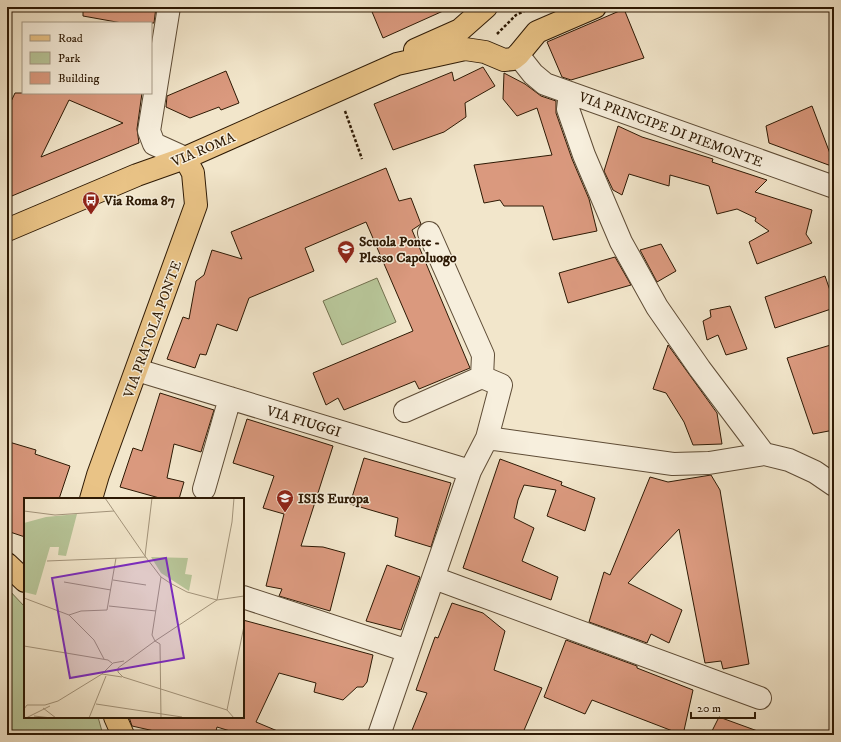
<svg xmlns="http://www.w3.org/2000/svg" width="841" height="742" font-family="'IM FELL DW Pica',serif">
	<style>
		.green { fill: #b8c699; stroke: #72704e }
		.building { fill: #da997e; stroke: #2d1904; fill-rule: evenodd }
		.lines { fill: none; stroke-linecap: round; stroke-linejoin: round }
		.minor-casing { stroke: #5e4c36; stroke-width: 24 }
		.major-casing { stroke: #2d1904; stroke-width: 24 }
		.path { stroke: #2d1904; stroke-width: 2.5; stroke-dasharray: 3 2; stroke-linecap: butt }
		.minor { stroke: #f7efdd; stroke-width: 22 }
		.major { stroke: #e9c386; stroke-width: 22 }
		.labels { text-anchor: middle; stroke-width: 3; stroke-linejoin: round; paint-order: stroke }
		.street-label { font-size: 14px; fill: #2d1904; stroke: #f7efdd }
		.poi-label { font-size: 14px; font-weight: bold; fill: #2d1904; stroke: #f7efdd; text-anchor: start }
		.inset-road { fill: none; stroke: #a3947b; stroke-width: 1 }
		.view { fill: #7b2cbf; fill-opacity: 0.15; stroke: #7b2cbf; stroke-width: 2 }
		.inset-edge { fill: none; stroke: #2d1904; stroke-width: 2 }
	</style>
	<rect width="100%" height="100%" fill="#f2e6cb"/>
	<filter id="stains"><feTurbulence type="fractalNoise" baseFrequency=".005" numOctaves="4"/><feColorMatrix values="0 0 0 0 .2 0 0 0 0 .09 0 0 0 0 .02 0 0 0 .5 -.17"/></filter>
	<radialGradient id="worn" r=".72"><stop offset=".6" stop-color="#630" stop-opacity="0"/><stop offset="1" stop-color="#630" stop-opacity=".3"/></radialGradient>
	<path class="green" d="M377 278 396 322 342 345 323 301Z
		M7 588 25 607V717H98L103 735H7Z"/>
	<path class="building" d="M83 7H156L154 23H122L83 16Z
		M370 7H452L383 38Z
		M624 9 644 58 571 80 562 77 547 42Z
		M483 67 495 86 465 103 466 117 444 132 393 150 374 104 452 72 454 81Z
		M226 71 239 103 221 110 219 107 190 118 166 107 167 96Z
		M504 73 525 84 541 96 556 101V113L572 159 589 199 597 231 553 240 543 206H504L500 200 484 203 474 165 552 155 537 108 517 116 503 99Z
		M15 93H142L137 129 139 143 7 198V110ZM69 100 123 123 41 157Z
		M812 106 834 164V167L769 143 766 126Z
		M618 126 642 137 713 159 712 162 767 180 755 192 812 210 806 234 812 243 757 264 749 242 769 231 755 221 756 218 737 209 717 214 709 186 670 175 669 186 629 174 622 195 613 190 604 171Z
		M386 168 399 201 411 198 421 224 412 230 470 368 419 389 415 381 344 410 338 398 326 405 313 373 413 331 366 222 305 248 314 271 249 298 237 331 217 324 206 355 200 354 195 368 167 359 183 317 189 319 196 281 204 275 212 250 242 259 231 232Z
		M661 244 676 271 657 282 640 250Z
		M615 257 631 285 568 303 559 273Z
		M825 276 834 302V308L775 328 765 297Z
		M730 306 747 349 726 355 718 335 707 340 703 321 711 317 710 310Z
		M834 344V430L813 434 787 358Z
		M668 345 717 413 722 444 693 445 684 422 666 393 653 389Z
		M160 393 214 410 201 452 174 444 167 478 184 482 179 499H163L120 487 133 448 142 451Z
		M247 419 333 446 301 546 323 547 345 553 330 611 279 596 282 589 266 586 284 514 263 508 274 476 233 463Z
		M9 442 36 450 35 454 70 466 59 499H25V537L7 531V452Z
		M364 458 451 483 431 547 395 536 398 518 350 504Z
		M500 459 562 482 561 485 595 498 585 531 547 516 556 490 524 485 518 500 514 518 534 528 522 561 558 577 551 600 463 568Z
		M711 475 720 490 749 664 723 669 721 661 705 663 679 529 628 583 682 610 669 643 651 634 647 643 589 622 604 572 610 575 650 477 668 482Z
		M387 565 420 577 401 630 366 621Z
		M452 603 483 613 505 631 494 670 542 688 522 735H410L427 693 416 690 435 637 438 638Z
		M243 620 373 655 367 682 363 687H357L343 700 314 692 316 683 279 673 256 722 287 735H243L217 727 215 735H172L132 726 129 717H243Z
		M566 640 637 666V668L693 690 683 735 592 700 585 714 544 697Z
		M719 717 763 733V735H710Z"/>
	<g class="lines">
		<g class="minor-casing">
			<path id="minor" d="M169 7 149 131 154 144 185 158
				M518 55 533 74 545 84 834 187
				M570 93 568 109 584 155 621 242 657 307 700 369 764 454 789 460 815 472 834 485
				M429 233 483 355 482 377
				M137 370 470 471
				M405 411 482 377 501 385 487 438
				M204 489 230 398
				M434 578 760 698
				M243 597 408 651
				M379 735 470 471 487 438 673 464 709 463 764 454"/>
		</g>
		<g class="major-casing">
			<path id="major" d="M415 50 460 30 486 7
				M7 230 137 175 185 158 397 64 465 49 485 52 504 60 513 59 518 55 537 32 595 7
				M91 499 98 475 196 205 193 173 185 158
				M7 564 25 581
				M115 717 123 735"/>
		</g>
		<path class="path" d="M497 34 516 15 532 7
			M345 111 362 159"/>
		<use href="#minor" class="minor"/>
		<use href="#major" class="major"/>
	</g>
	<defs>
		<g id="bus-pin" transform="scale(0.9)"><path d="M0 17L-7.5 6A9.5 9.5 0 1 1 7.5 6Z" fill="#8f2418" stroke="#f7efdd"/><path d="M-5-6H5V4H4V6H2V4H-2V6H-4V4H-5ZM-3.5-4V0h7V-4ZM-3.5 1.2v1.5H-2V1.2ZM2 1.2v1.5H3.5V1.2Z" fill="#fff"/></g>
		<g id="school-pin" transform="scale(0.9)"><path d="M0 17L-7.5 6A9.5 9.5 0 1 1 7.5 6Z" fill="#8f2418" stroke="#f7efdd"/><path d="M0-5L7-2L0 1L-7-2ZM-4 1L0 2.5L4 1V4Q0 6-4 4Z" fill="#fff"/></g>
	</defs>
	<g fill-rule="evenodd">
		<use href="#bus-pin" x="91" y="200"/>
		<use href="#school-pin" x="346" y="249"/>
		<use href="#school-pin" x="285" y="498"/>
	</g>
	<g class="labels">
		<g class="street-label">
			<text transform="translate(671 129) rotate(20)" y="5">VIA PRINCIPE DI PIEMONTE</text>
			<text transform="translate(203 149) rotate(-23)" y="5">VIA ROMA</text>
			<text transform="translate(152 329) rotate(-70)" y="5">VIA PRATOLA PONTE</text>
			<text transform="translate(304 421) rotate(17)" y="5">VIA FIUGGI</text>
		</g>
		<g class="poi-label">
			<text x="104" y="205">Via Roma 87</text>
			<text x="359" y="246">Scuola Ponte -<tspan x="359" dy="16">Plesso Capoluogo</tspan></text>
			<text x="298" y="503">ISIS Europa</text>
		</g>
	</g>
	<g transform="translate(24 498)">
		<rect width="220" height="220" fill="#f2e6cb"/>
		<path d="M53 16 42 58 34 57 35 49H26L12 97 0 94V25L22 19ZM127 59 164 60 161 76 168 77 165 93 137 75Z" fill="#b8c699"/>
		<path class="inset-road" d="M81 0 121 58M128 0 121 58 137 79 146 85 163 94 193 102M0 13 31 17 90 13M23 63 122 59M89 82 122 87M40 84 87 92M0 100 45 117 70 142 80 161M193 102 208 24 210 0M85 108 132 113M45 117 57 113 83 112 92 60M131 143 136 146 137 220M131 143 128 137 137 79M0 148 84 162 88 165M98 179 78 176 89 165 100 163M99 179 203 212 210 220M99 179 94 174V170L131 143 193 102 220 98M72 206 158 219M19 210 32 220M0 211 3 207H21L34 203 78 176M203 212 220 128M10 218 28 220M2 220 26 208M65 220 82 178"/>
		<path class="view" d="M142 60 160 160 46 180 28 80Z"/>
		<rect width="220" height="220" class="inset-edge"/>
	</g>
	<rect width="841" height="742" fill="none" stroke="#f2e6cb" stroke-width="24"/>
	<rect x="8" y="8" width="825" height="726" fill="none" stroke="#2d1904" stroke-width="2"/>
	<rect x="12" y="12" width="817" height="718" fill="none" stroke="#2d1904"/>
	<rect x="22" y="22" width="130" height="72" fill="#f7efdd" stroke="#a69986"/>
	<rect x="30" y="35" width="20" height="6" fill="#e9c386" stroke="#a69986"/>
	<text x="58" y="42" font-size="12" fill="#2d1904">Road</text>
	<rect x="30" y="52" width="20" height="12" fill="#b8c699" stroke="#a69986"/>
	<text x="58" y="62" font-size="12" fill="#2d1904">Park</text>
	<rect x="30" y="72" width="20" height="12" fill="#da997e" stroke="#a69986"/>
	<text x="58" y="82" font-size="12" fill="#2d1904">Building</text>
	<path d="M691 712v6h64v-6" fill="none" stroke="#2d1904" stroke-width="2"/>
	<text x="697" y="712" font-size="12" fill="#2d1904" stroke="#f7efdd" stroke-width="3" paint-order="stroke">20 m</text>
	<rect width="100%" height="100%" filter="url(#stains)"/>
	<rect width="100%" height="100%" fill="url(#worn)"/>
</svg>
